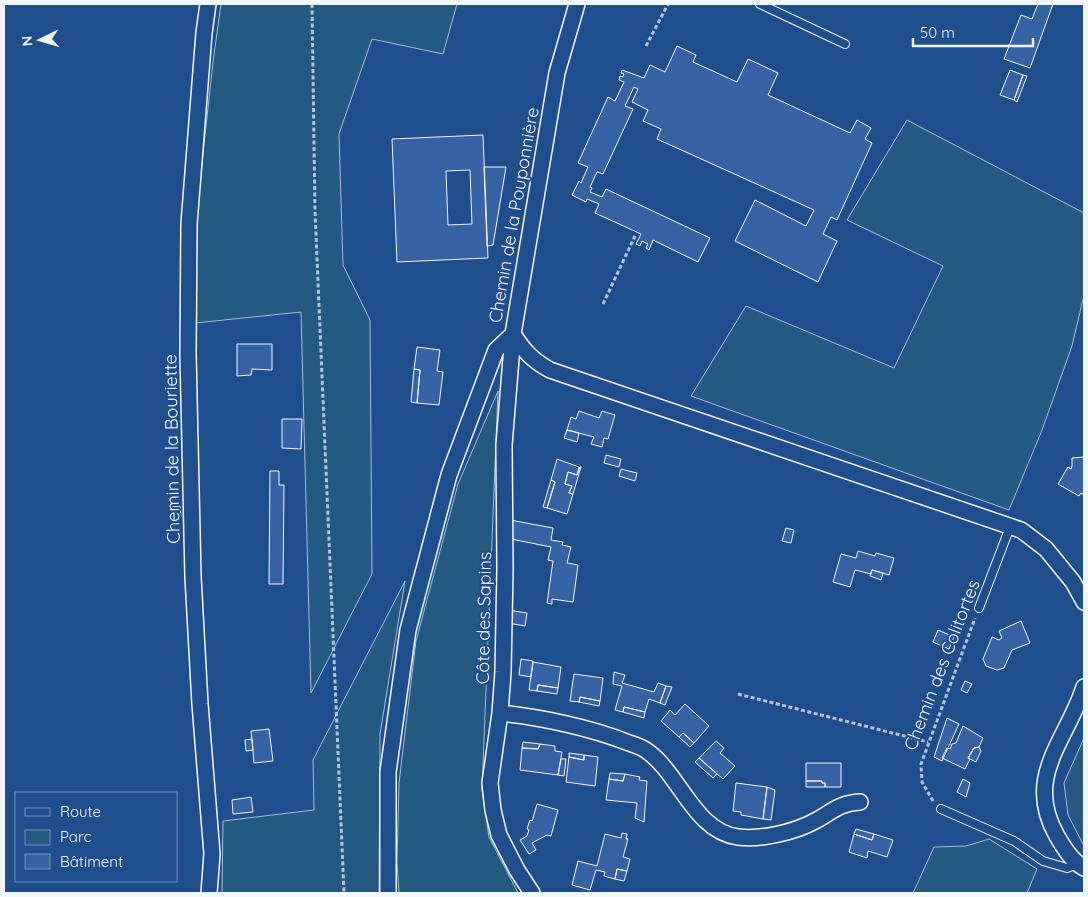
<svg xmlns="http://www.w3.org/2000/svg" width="1088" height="897" font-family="Quicksand,sans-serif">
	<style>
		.green { fill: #245a82; stroke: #a8bbd7 }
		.building { fill: #3563a3; stroke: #f2f6ff; fill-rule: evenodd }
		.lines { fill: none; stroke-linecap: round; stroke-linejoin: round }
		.lane-casing { stroke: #f2f6ff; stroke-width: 10 }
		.street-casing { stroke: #f2f6ff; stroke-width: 18 }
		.path { stroke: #b3c4dc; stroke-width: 3; stroke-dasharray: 4 2.5; stroke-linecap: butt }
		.lane { stroke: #1f4e8c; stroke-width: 8 }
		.street { stroke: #1f4e8c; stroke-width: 15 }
		.labels { text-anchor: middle; stroke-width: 4; stroke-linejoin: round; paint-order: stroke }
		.street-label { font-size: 18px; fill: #f2f6ff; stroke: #1f4e8c }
	</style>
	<rect width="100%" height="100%" fill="#1f4e8c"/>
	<path class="green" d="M221 4H457L443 54 372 39 339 134 343 265 370 320 372 574 311 693 301 312 195 323 198 200 213 62Z
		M907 120 1084 213V295L1072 346 1042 430 1009 510 691 396 746 306 894 368 943 266 847 220Z
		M498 391 482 790 489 837 518 893H399L397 862 399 783 416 641 458 484Z
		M405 581 380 734 379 893H222L223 821 314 810 313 760Z
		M1084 738V846L1068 815 1064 783Z
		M989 839 1037 869 1027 893H913L934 847 966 846Z"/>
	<path class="building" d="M1038 4H1053L1030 68 1004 59 1021 15 1032 19Z
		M677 46 696 55 693 62 737 82 748 59 778 73 768 95 850 133 857 120 871 128 865 139 872 143 837 220 831 217 823 234 837 241 818 282 735 241 755 200 806 226 814 210 657 139 661 129 643 121 648 110 632 102 638 89 634 87 625 106 633 109 603 174 597 172 590 187 592 188 590 192 602 197 606 189 710 238 698 262 653 240 649 250 646 248 648 244 642 241 640 246 636 244 641 234 595 213 599 204 587 199 586 202 572 195 579 181 581 183 588 167 578 163 608 97 615 101 624 82 619 80 620 76 623 77 624 74 621 73 622 70 644 78 650 65 665 72Z
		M1010 70 1023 75 1014 100 1000 95Z
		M1023 75 1027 76 1017 102 1014 100Z
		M483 135 488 258 397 262 392 139ZM470 170 472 224 448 225 446 171Z
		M484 167H506L493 245 487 246Z
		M237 344H272V370L252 369 251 375 237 376Z
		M417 347 440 350 437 371 443 372 439 405 417 403 420 370 414 369Z
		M414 369 420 370 417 403 411 402Z
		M579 411 599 418 602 411 615 415 608 439 604 438 602 447 591 444 594 437 567 430 571 417 576 419Z
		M282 419H302L301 449 282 448Z
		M567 430 579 433 577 442 564 438Z
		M606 455 621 459 619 467 604 463Z
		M1084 457V495L1081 493 1079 496 1058 484 1068 467 1071 469 1072 466V458Z
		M557 459 579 467 577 475 568 472 565 484 572 486 569 493 573 494 567 514 547 508 555 482 551 480Z
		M580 467H581L573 494 569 493 572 486 565 484 568 472 577 475Z
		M621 469 637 473 635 481 619 476Z
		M270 471H279V485H284L283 584H269Z
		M551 480 555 482 547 508 543 507Z
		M180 506 181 517 171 518 170 507Z
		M510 520 553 528 551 540 563 542 562 545 571 547 567 563 578 565 573 602 552 599V604L547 603 553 561 548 560 551 547 511 539Z
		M786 528 794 530 791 543 782 541Z
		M858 551 875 556 876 553 894 558 889 575 872 570 871 574 855 570 850 587 833 582 841 554 856 558Z
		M872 570 883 573 881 580 870 576Z
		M508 610 527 613 525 626 508 623Z
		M1021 621 1030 643 1012 650 1004 668 997 670 986 666 983 659 992 637 999 640 1002 638 999 631Z
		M938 630 954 637 949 649 933 642Z
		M521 659 533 661 531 677 519 675Z
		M533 662 561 667 558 688 538 685 537 691 529 690Z
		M614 672 625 675 622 683 654 692 658 683 666 686 660 703 649 699 645 712 624 707 623 712 615 710 622 686 613 684Z
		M574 674 603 678 600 701 580 697 579 702 570 701Z
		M965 681 972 684 967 693 961 690Z
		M538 685 558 688 557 694 537 691Z
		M666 686 672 687 665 705 660 703Z
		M580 697 600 701 599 706 579 702Z
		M685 704 709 726 694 743 683 733 679 737 661 721 670 710 675 715Z
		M624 707 645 712 644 718 623 712Z
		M947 718 959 724 942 761 934 757Z
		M963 726 983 738 979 747 974 748 968 758 970 759 965 769 942 758 947 748 950 749 952 744 956 743Z
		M269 729 273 761 254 763 251 731Z
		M683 733 694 743 690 747 679 737Z
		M252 739 253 750 246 751 245 740Z
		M716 741 724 748 720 753 735 766 723 779 699 758Z
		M523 742 540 744 538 749 522 748Z
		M540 744 555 746V751L562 752 558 775 520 770 522 748 538 749Z
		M979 747 981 751 976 762 968 758 974 748Z
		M569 753 584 755V760L569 757Z
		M584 755 598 757 595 786 566 782 569 757 584 760Z
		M699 758 717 774 713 778 695 762Z
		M561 759H566L564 776 558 775Z
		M806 763H841V787H825V783H822V781H806Z
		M610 773 625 774 623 781 609 779Z
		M625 774 640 777 639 780 647 781 644 822 635 818 637 803 606 800 609 779 623 781Z
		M963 779 970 783 966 797 957 792Z
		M806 781H822V783H825V787H806Z
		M736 783 767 787 763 819 741 815V812L733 811Z
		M767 787 775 790 771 820 763 819Z
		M251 797 253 812 233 814 232 800Z
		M537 804 558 810 551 836 547 835 532 843 536 850 529 854 520 840 527 836 529 830 527 829 530 820 532 821Z
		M856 829 874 834 872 840 854 834Z
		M622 833 627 834 626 839H628L623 857 630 859 627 871 617 869 615 879 604 876 605 872 596 870 590 890 572 885 578 861 597 866 605 834 621 838Z
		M854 834 872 840 874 834 893 840 887 857 868 851 867 858 849 852Z
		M617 869 627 871 624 881 615 879Z"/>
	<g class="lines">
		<g class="lane-casing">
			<path id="lane" d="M760 4 845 44
				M979 608 1010 527
				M941 809 1014 841 1043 861 1067 868 1078 864"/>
		</g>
		<g class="street-casing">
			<path id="street" d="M208 4 204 33 189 224 188 353 193 577 200 704 212 854 209 893
				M513 334C524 351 532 360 550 370L1021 530 1046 549 1073 582 1084 602
				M1084 687C1067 740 1023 777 1057 836 1064 848 1072 861 1084 868
				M500 713C540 717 592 728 629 743 635 745 642 747 647 751 680 774 694 831 738 837 761 840 795 832 815 821 832 812 839 803 860 802
				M388 893V772L408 630 449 475 496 350 513 334
				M532 893 517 870 499 835 493 810 490 783 500 713 503 672 505 569 504 445 513 334 557 73 577 4"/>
		</g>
		<path class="path" d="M312 4 315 211 344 893
			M646 46 668 4
			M603 304 635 236
			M738 694 928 742
			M933 801 922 782 921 764 975 618"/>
		<use href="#lane" class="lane"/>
		<use href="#street" class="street"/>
	</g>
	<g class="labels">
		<g class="street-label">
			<text transform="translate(514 215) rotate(-80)" y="6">Chemin de la Pouponnière</text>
			<text transform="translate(172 449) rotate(-91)" y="6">Chemin de la Bouriette</text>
			<text transform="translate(484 618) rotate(-89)" y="6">Côte des Sapins</text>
			<text transform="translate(942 665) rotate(-69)" y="6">Chemin des Colitortes</text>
		</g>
	</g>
	<rect width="1088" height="897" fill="none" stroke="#f2f6ff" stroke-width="10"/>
	<rect x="15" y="792" width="162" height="90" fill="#1f4e8c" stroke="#7391ba"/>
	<rect x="25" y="808" width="25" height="8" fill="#1f4e8c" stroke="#7391ba"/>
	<text x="60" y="817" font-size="15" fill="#f2f6ff">Route</text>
	<rect x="25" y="830" width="25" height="15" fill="#245a82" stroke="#7391ba"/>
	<text x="60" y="842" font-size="15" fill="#f2f6ff">Parc</text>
	<rect x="25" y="854" width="25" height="15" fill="#3563a3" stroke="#7391ba"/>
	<text x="60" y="867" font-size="15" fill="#f2f6ff">Bâtiment</text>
	<g transform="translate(40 40) rotate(265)" stroke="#1f4e8c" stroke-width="4" paint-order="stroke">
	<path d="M0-4L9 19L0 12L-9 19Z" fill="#f2f6ff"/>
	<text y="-8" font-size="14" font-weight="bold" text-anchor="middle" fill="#f2f6ff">N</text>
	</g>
	<path d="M913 38v8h120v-8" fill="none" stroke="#f2f6ff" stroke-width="2.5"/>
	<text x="920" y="38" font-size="15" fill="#f2f6ff" stroke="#1f4e8c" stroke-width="4" paint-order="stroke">50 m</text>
</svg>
